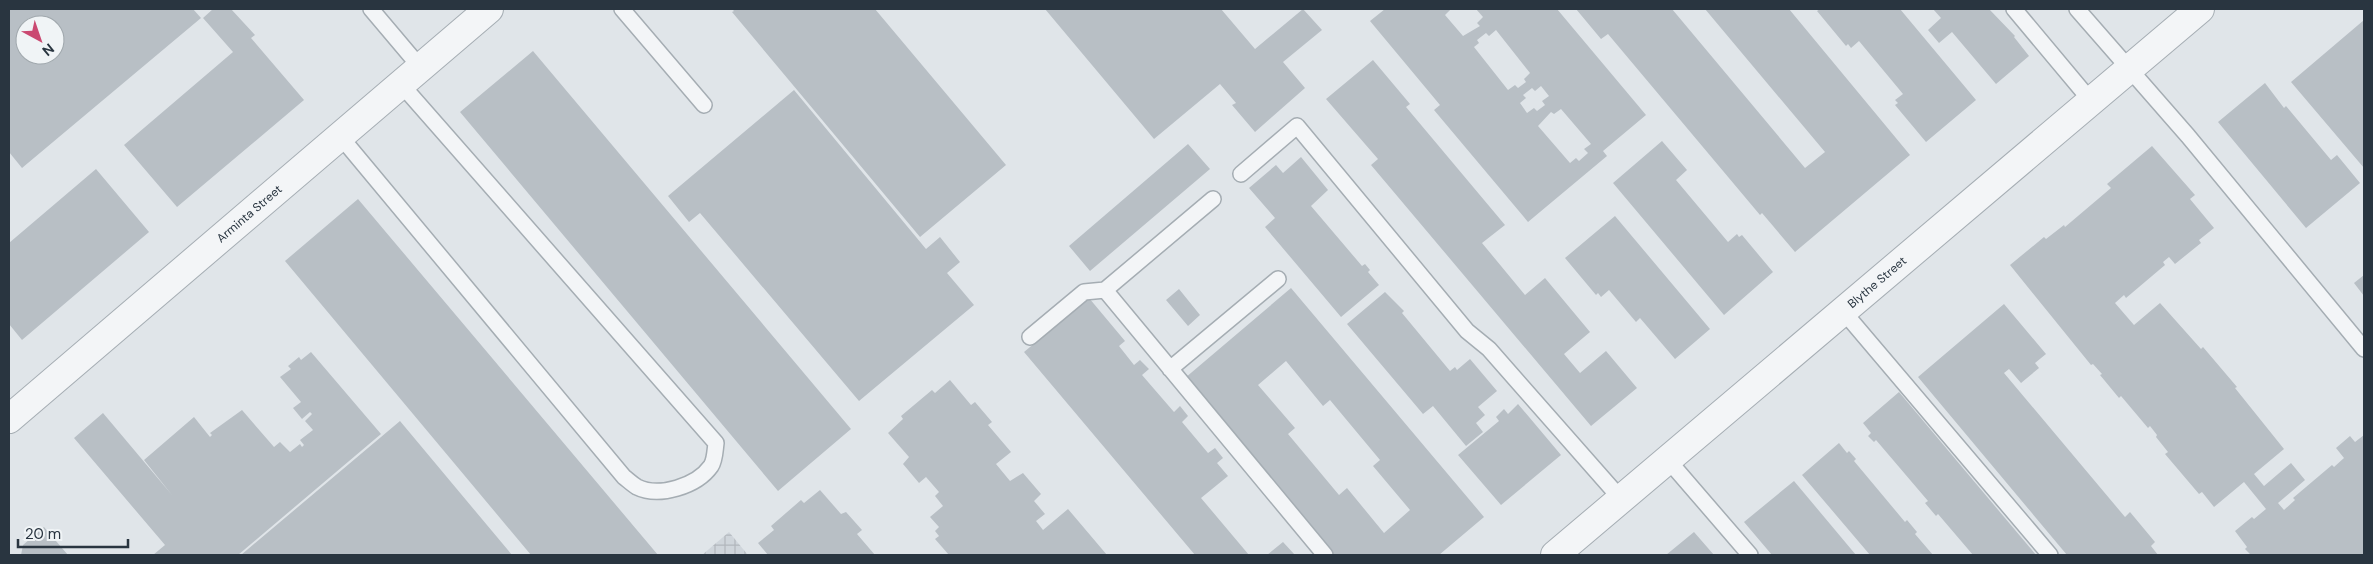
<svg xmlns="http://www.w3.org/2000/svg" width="2373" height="564" font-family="'DM Sans',sans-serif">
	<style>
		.industrial { fill: url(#industrial-grid) }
		.building { fill: #b8bfc5; fill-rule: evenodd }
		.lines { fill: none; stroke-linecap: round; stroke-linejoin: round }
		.lane-casing { stroke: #a5adb3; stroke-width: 18 }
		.street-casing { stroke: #a5adb3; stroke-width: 30 }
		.lane { stroke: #f3f5f7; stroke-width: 15 }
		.street { stroke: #f3f5f7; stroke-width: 28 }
		.labels { text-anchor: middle; stroke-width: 5; stroke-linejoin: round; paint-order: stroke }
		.street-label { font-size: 12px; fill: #293540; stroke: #f0f4f6 }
	</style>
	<defs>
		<pattern id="industrial-grid" width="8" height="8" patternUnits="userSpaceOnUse" patternTransform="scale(1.25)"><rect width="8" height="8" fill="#cfd5db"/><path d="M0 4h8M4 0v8" fill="none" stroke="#b2b7bd"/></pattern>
	</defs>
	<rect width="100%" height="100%" fill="#e0e5e9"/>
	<path class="industrial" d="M729 532 748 555H702Z"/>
	<path class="building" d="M9 9H193L201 18 22 168 9 152ZM25 25H55V55H25Z
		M213 9H231L255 35 251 38 304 100 177 207 124 145 233 52 203 18Z
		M732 9H875L1006 165 920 237 732 12 734 11Z
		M1045 9H1221L1255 49 1303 9 1322 30 1283 62 1305 88 1255 132 1232 105 1236 103 1220 84 1154 139Z
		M1385 9H1451L1445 15 1463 36 1480 26 1477 23 1483 17 1476 9H1557L1646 115 1603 151 1607 156 1528 222 1434 110 1440 105 1370 21ZM1496 30 1530 73 1524 79 1526 82 1518 88 1515 85 1508 90 1474 47 1479 43 1477 40 1486 33 1489 36ZM1541 86 1549 96 1542 101 1545 105 1537 111 1534 108 1527 113 1520 103 1526 98 1523 95 1532 88 1535 91ZM1561 109 1591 144 1584 149 1588 153 1579 161 1576 158 1570 163 1538 126 1551 112 1554 114Z
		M1576 9H1672L1805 168 1825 152 1705 9H1789L1910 155 1795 252 1762 213 1760 215 1608 34 1601 39Z
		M1820 9H1900L1976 100 1926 142 1895 105 1898 103 1895 100 1903 94 1859 41 1851 48 1848 44 1846 46 1817 11Z
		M1933 9H1989L2015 36 2014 37 2029 56 1996 84 1952 32 1939 43 1928 30 1941 18Z
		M2364 20V168L2291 82Z
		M533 51 851 429 778 491 460 112Z
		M1373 60 1410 104 1406 107 1505 225 1482 243 1525 295 1545 278 1590 332 1564 354 1580 373 1606 351 1637 388 1591 426 1371 165 1378 159 1326 99Z
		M2265 83 2284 108 2286 106 2331 160 2337 155 2360 183 2306 228 2218 122Z
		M794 90 926 249 940 237 960 262 947 273 974 305 859 401 700 213 689 222 668 196Z
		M1662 141 1687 170 1676 180 1728 242 1737 234 1739 237 1742 235 1773 272 1724 315 1613 183Z
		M1188 144 1210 169 1090 271 1069 246Z
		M2152 146 2195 195 2190 199 2214 228 2199 240 2201 243 2175 264 2169 257 2163 262 2165 265 2126 298 2124 295 2115 303 2134 325 2160 303 2201 349 2203 347 2237 387 2235 388 2284 449 2254 474 2264 486 2291 463 2305 480 2278 503 2284 510 2295 500 2293 498 2332 465 2334 467 2344 458 2336 448 2350 436 2355 442 2364 435V555H2251L2245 549 2247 547 2235 531 2252 517 2254 519 2266 509 2244 482 2214 507 2202 492 2199 494 2165 454 2168 452 2156 437 2157 435 2150 426 2148 428 2121 396 2119 398 2100 375 2102 374 2093 364 2091 365 2010 265 2044 237 2046 239 2064 225 2065 227 2111 188 2107 184Z
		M1301 157 1328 190 1311 206 1362 266 1365 264 1370 270 1368 272 1379 285 1341 317 1265 227 1275 218 1249 188 1276 165 1283 173Z
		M96 169 149 232 22 340 9 324V243Z
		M358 199 658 555H531L285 261Z
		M1615 216 1710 329 1675 359 1640 318 1636 322 1609 290 1601 297 1598 293 1596 295 1565 258Z
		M2364 275V296L2354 283Z
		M1291 288 1484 517 1439 555H1334L1185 378ZM1286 361 1323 406 1330 400 1380 460 1373 466 1410 510 1384 533 1347 488 1339 495 1288 434 1295 428 1258 385Z
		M1179 289 1200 315 1188 326 1166 300Z
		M1385 292 1404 311 1402 313 1450 371 1455 367 1457 370 1470 359 1497 391 1478 407 1485 415 1476 423 1483 432 1466 446 1433 406 1423 414 1347 324Z
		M1089 298 1125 341 1119 346 1134 365 1140 360 1149 369 1142 375 1174 412 1180 406 1188 416 1182 422 1208 453 1215 448 1223 458 1217 463 1228 476 1201 498 1249 555H1195L1024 352Z
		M2004 304 2046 354 2035 363 2039 368 2021 383 2009 369 2004 373 2125 517 2130 512 2155 542 2151 546 2158 555H2067L1918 377Z
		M311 352 381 434 238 555H153L165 545 74 438 103 413 172 495 144 460 194 417 210 437 212 435 210 433 242 410 274 447 280 442 290 452 300 444 302 447 304 445 300 440 313 430 305 421 312 414 310 412 302 419 293 408 301 402 280 377 291 369 288 366 299 357 301 360Z
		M950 380 971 405 975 402 992 422 988 425 1011 452 996 464 1010 481 1023 473 1041 494 1034 501 1045 514 1036 521 1043 530 1068 509 1107 555H949L935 539 939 536 935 531 939 527 930 517 943 506 935 496 939 492 926 477 919 483 903 464 909 457 888 433 903 419 901 416 932 390 935 393Z
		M1899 392 2036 555H1973L1938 514 1936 516 1925 503 1928 501 1876 440 1874 442 1868 436 1871 433 1863 423Z
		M1518 404 1561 455 1501 505 1458 455 1499 421 1496 417 1504 409 1508 414Z
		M400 421 512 555H241Z
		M1839 443 1847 453 1849 451 1856 459 1854 461 1905 522 1907 520 1917 532 1915 534 1933 555H1870L1802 475Z
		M1794 481 1856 555H1772L1744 522Z
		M820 490 841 514 846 512 862 530 857 534 875 555H768L758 543 774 530 771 526 801 500 804 503Z
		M44 527 68 555H21L23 545Z
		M1694 532 1714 555H1666Z
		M1283 542 1295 555H1267Z"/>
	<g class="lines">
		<g class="lane-casing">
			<path id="lane" d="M371 9 420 67
				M622 9 704 105
				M2014 9 2091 101
				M2077 9 2188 136 2364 349
				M340 136 624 477C628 480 632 484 637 487 659 498 697 486 711 466 715 460 715 450 716 443L401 84
				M1241 174 1297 126 1467 331 1489 349 1621 499
				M1105 290 1213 199
				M1843 311 2050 555
				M1030 337 1084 292 1105 290 1325 555
				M1170 369 1278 279
				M1668 460 1750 555"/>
		</g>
		<g class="street-casing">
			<g id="street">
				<path id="s1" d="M9 419 489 9"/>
				<path id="s2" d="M1555 555 2200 9"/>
			</g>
		</g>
		<use href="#lane" class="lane"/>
		<use href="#street" class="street"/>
	</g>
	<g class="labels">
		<g class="street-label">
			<text dy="4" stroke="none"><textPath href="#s1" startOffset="316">Arminta Street</textPath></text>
			<text dy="4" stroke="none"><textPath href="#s2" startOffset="422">Blythe Street</textPath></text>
		</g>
	</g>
	<rect width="2373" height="564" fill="none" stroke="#293540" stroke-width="20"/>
	<g transform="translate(40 40) rotate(140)"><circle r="24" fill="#f0f4f6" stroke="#a0a8ad"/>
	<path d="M0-4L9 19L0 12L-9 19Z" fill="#ca4971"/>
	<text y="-8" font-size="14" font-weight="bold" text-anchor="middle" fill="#293540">N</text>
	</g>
	<path d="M18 539v8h110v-8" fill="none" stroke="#293540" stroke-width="2.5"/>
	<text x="25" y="539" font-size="15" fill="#293540" stroke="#f0f4f6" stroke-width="4" paint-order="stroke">20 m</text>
</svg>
